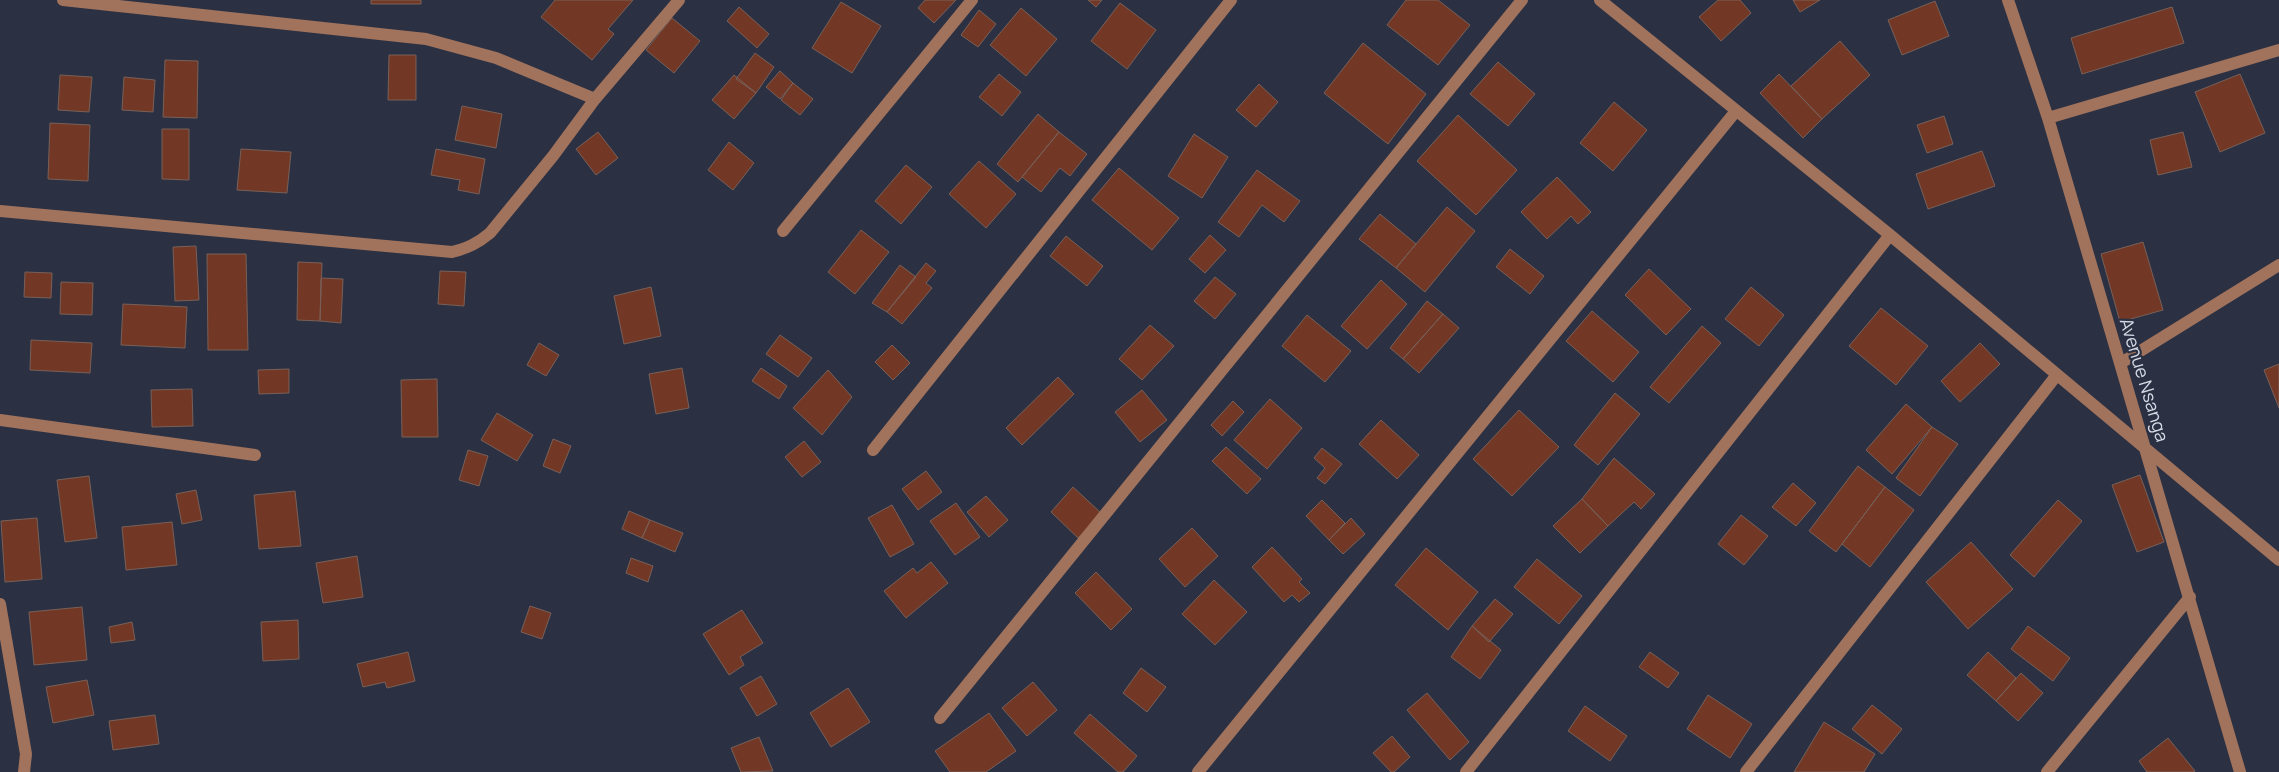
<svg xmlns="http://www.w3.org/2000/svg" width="2279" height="772" font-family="Manrope,sans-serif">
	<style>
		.building { fill: #733825; stroke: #786059 }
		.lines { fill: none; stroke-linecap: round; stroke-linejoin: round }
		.minor { stroke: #a1735d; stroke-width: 12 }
		.labels { text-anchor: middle; stroke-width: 4.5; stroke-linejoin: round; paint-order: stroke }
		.street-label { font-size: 18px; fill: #d6dae6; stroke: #2b3143 }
	</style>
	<rect width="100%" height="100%" fill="#2b3143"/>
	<path class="building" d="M371 0H421V4H371Z
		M555 0H633L608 29 614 34 592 60 541 17Z
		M925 0H956L934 23 918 8Z
		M1088 0H1102L1096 7Z
		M1406 0H1438L1470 25 1438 65 1387 25Z
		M1718 0H1740L1751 13 1721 41 1699 17Z
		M1793 0H1820L1800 12Z
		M1935 1 1949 36 1902 55 1888 20Z
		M841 2 881 26 852 73 812 48Z
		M1120 3 1156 30 1127 69 1091 41Z
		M739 7 769 34 757 48 727 21Z
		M2172 7 2184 43 2082 74 2071 38Z
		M1021 8 1057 39 1026 76 990 45Z
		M979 10 996 24 978 47 961 35Z
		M672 18 700 41 674 73 646 50Z
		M1840 41 1870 75 1822 119 1791 86Z
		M1363 43 1426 94 1388 144 1324 93Z
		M755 53 774 67 756 93 736 79Z
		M389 55H416V100H388Z
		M165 60 198 61 197 118 163 117Z
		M1498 62 1535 94 1508 126 1470 94Z
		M780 71 793 83 780 99 766 87Z
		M999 74 1021 92 1002 116 979 97Z
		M1779 74 1822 119 1803 138 1760 93Z
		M2240 74 2265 133 2220 152 2195 92Z
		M60 75 92 77 89 112 58 110Z
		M734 75 756 93 734 119 712 100Z
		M124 77 155 80 153 112 122 110Z
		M793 83 813 99 800 115 781 100Z
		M1259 84 1278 102 1256 127 1236 110Z
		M1614 102 1647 130 1613 171 1580 143Z
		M462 106 502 114 496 148 455 140Z
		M1038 114 1059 132 1018 182 997 164Z
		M1458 115 1517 170 1476 215 1417 161Z
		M1944 116 1953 144 1927 153 1917 125Z
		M50 123 90 125 88 181 48 179Z
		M162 129H189V180L162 179Z
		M598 132 618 158 596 175 576 149Z
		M1059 132 1087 154 1070 176 1060 168 1041 192 1022 177Z
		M2183 132 2192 167 2158 175 2150 140Z
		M1194 134 1228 157 1202 198 1168 176Z
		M729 142 754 163 733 190 708 170Z
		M241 149 291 152 287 193 237 190Z
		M436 149 485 159 479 194 458 190 460 180 431 175Z
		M1982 151 1995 186 1928 209 1916 174Z
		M979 161 1016 194 986 228 949 194Z
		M906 165 932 187 901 224 875 201Z
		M1119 168 1179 218 1152 250 1092 200Z
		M1257 170 1300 201 1284 222 1262 205 1239 237 1218 222Z
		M1557 177 1591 212 1578 224 1571 216 1547 239 1521 212Z
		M1447 207 1475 231 1425 292 1396 268Z
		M1380 214 1416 244 1396 268 1359 239Z
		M861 230 889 252 855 294 828 272Z
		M1210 235 1226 250 1205 273 1189 259Z
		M1066 236 1103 266 1087 286 1050 256Z
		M2143 242 2163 310 2120 322 2101 254Z
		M196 246 199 300 175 301 173 247Z
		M1510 249 1544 276 1530 294 1496 267Z
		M207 254H246L248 350H208Z
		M298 262 322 263 320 321 297 320Z
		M926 263 936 271 926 283 932 288 902 324 887 312Z
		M900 265 916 277 887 312 872 303Z
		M1649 269 1691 309 1666 335 1625 295Z
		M440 271 466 272 464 306 438 304Z
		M25 272 52 273 51 298 24 297Z
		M1215 277 1236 294 1215 319 1194 301Z
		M321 278 343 279 341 323 320 321Z
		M1381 280 1407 304 1367 349 1341 326Z
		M61 282 93 283 92 315 60 314Z
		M651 287 661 336 624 344 614 296Z
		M1751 287 1784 315 1759 346 1725 319Z
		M1427 301 1443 314 1403 359 1390 348Z
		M123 304 187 307 185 348 121 345Z
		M1881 308 1928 346 1896 385 1849 346Z
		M1592 311 1639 352 1613 382 1566 341Z
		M1443 314 1459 328 1419 373 1403 359Z
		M1307 315 1351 351 1325 382 1282 346Z
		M1150 325 1174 346 1142 380 1119 359Z
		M1702 326 1721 343 1669 403 1650 387Z
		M780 335 812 358 798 377 766 354Z
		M31 340 92 343 90 373 30 370Z
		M539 343 559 355 546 376 527 365Z
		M1980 343 2000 364 1960 402 1941 381Z
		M892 345 910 363 893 380 875 362Z
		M2279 364V408L2264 370Z
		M682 368 689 408 656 414 649 374Z
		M761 368 787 386 779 399 752 381Z
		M289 369V393L259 394 258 370Z
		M828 370 852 397 822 435 793 408Z
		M1058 377 1074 394 1022 445 1006 428Z
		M437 379 438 437H402L401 380Z
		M192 389 193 426 152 427 151 390Z
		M1142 390 1167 420 1140 442 1115 412Z
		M1615 393 1640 414 1598 465 1574 445Z
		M1270 399 1302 428 1267 469 1234 440Z
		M1233 401 1244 412 1222 436 1211 425Z
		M1906 404 1932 427 1892 474 1866 450Z
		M1519 410 1559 447 1512 496 1473 459Z
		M497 413 533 435 517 461 481 440Z
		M1381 420 1419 455 1397 479 1359 444Z
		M1932 427 1958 444 1920 496 1896 478Z
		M553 439 571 446 560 473 543 466Z
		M804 441 821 462 802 477 785 457Z
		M1226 447 1261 479 1247 494 1212 461Z
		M1322 448 1342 464 1325 484 1317 478 1325 468 1314 458Z
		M468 450 488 456 479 486 459 480Z
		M1614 458 1655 494 1641 509 1634 502 1608 526 1582 499Z
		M1858 466 1885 487 1836 552 1809 531Z
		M926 471 942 492 918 510 902 489Z
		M2140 475 2164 542 2137 552 2112 485Z
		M89 476 97 538 65 542 57 480Z
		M1793 483 1816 503 1796 526 1772 507Z
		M1073 487 1101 513 1078 538 1051 512Z
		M1885 487 1914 510 1870 567 1842 544Z
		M196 490 202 520 182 524 176 494Z
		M295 491 301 546 259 549 254 495Z
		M986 496 1008 520 989 537 967 512Z
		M1582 499 1608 526 1580 553 1553 526Z
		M1322 500 1345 523 1329 540 1306 516Z
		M2058 500 2082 521 2034 577 2010 555Z
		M956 503 980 537 955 555 930 521Z
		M892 505 914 544 890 557 868 518Z
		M629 511 650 520 642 538 622 529Z
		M1741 515 1768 536 1744 565 1718 544Z
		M37 518 42 579 5 582 1 521Z
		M1351 518 1365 534 1343 554 1329 540Z
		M650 520 683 533 675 552 642 538Z
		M172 522 177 565 126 570 122 527Z
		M1192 528 1218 556 1185 587 1159 559Z
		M1971 542 2013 589 1968 629 1926 582Z
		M1272 547 1302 579 1299 582 1310 593 1299 602 1292 595 1284 602 1252 567Z
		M1426 548 1478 592 1448 630 1395 585Z
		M357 556 363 597 323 603 316 563Z
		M631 558 653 566 648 582 626 573Z
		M1537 559 1582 596 1559 624 1514 587Z
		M931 562 948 583 906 618 884 591 913 568 917 573Z
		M1096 572 1132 609 1111 630 1075 593Z
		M1214 580 1247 612 1215 645 1182 614Z
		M1495 599 1513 614 1489 642 1472 626Z
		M530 606 551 613 542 639 521 632Z
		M82 607 87 660 34 665 29 612Z
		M742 610 763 643 740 657 744 665 729 675 703 634Z
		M298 620 299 659 263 661 261 622Z
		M132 622 135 640 111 643 109 627Z
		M1472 626 1501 650 1480 679 1451 657Z
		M2028 626 2070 658 2053 681 2011 649Z
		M408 652 415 681 387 688 385 682 363 687 357 664Z
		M1650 652 1679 673 1668 688 1639 667Z
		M1988 652 2016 678 1996 701 1967 675Z
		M1141 668 1166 687 1147 712 1123 693Z
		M2021 673 2043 693 2018 721 1996 701Z
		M761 676 777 704 757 716 740 688Z
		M87 680 94 715 53 723 46 687Z
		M1033 682 1057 710 1027 736 1002 708Z
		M848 688 870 722 831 747 810 713Z
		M1427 693 1469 742 1450 760 1407 710Z
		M1708 695 1752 724 1730 758 1687 729Z
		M1872 705 1902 729 1882 754 1852 729Z
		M1585 706 1627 736 1610 761 1568 731Z
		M989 713 1016 751 986 772H950L935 751Z
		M1090 714 1137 756 1123 772H1118L1074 733Z
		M155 715 159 744 113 750 109 721Z
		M1824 722 1875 754 1864 772H1794Z
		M1392 736 1410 757 1394 772H1391L1373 753Z
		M759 737 773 771 741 772 731 748Z
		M2168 738 2195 771 2193 772H2147L2139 761Z"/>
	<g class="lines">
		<path class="minor" d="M63 0 426 39 496 58 595 99
			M1600 0 1890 235 2279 560
			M2008 0 2048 118 2240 772
			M2048 118 2279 50
			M0 211 452 252C468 248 478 243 490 233L553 156 595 99 679 0
			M783 231 972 0
			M2121 363 2279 265
			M0 420 255 455
			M873 450 1231 0
			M0 604 26 754 24 772
			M940 718 1522 0
			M1198 772 1736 111
			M1466 772 1890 235
			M1746 772 2056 376
			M2047 772 2190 597"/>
	</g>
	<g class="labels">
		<g class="street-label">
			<text transform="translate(2144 380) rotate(73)" y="6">Avenue Nsanga</text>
		</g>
	</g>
</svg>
